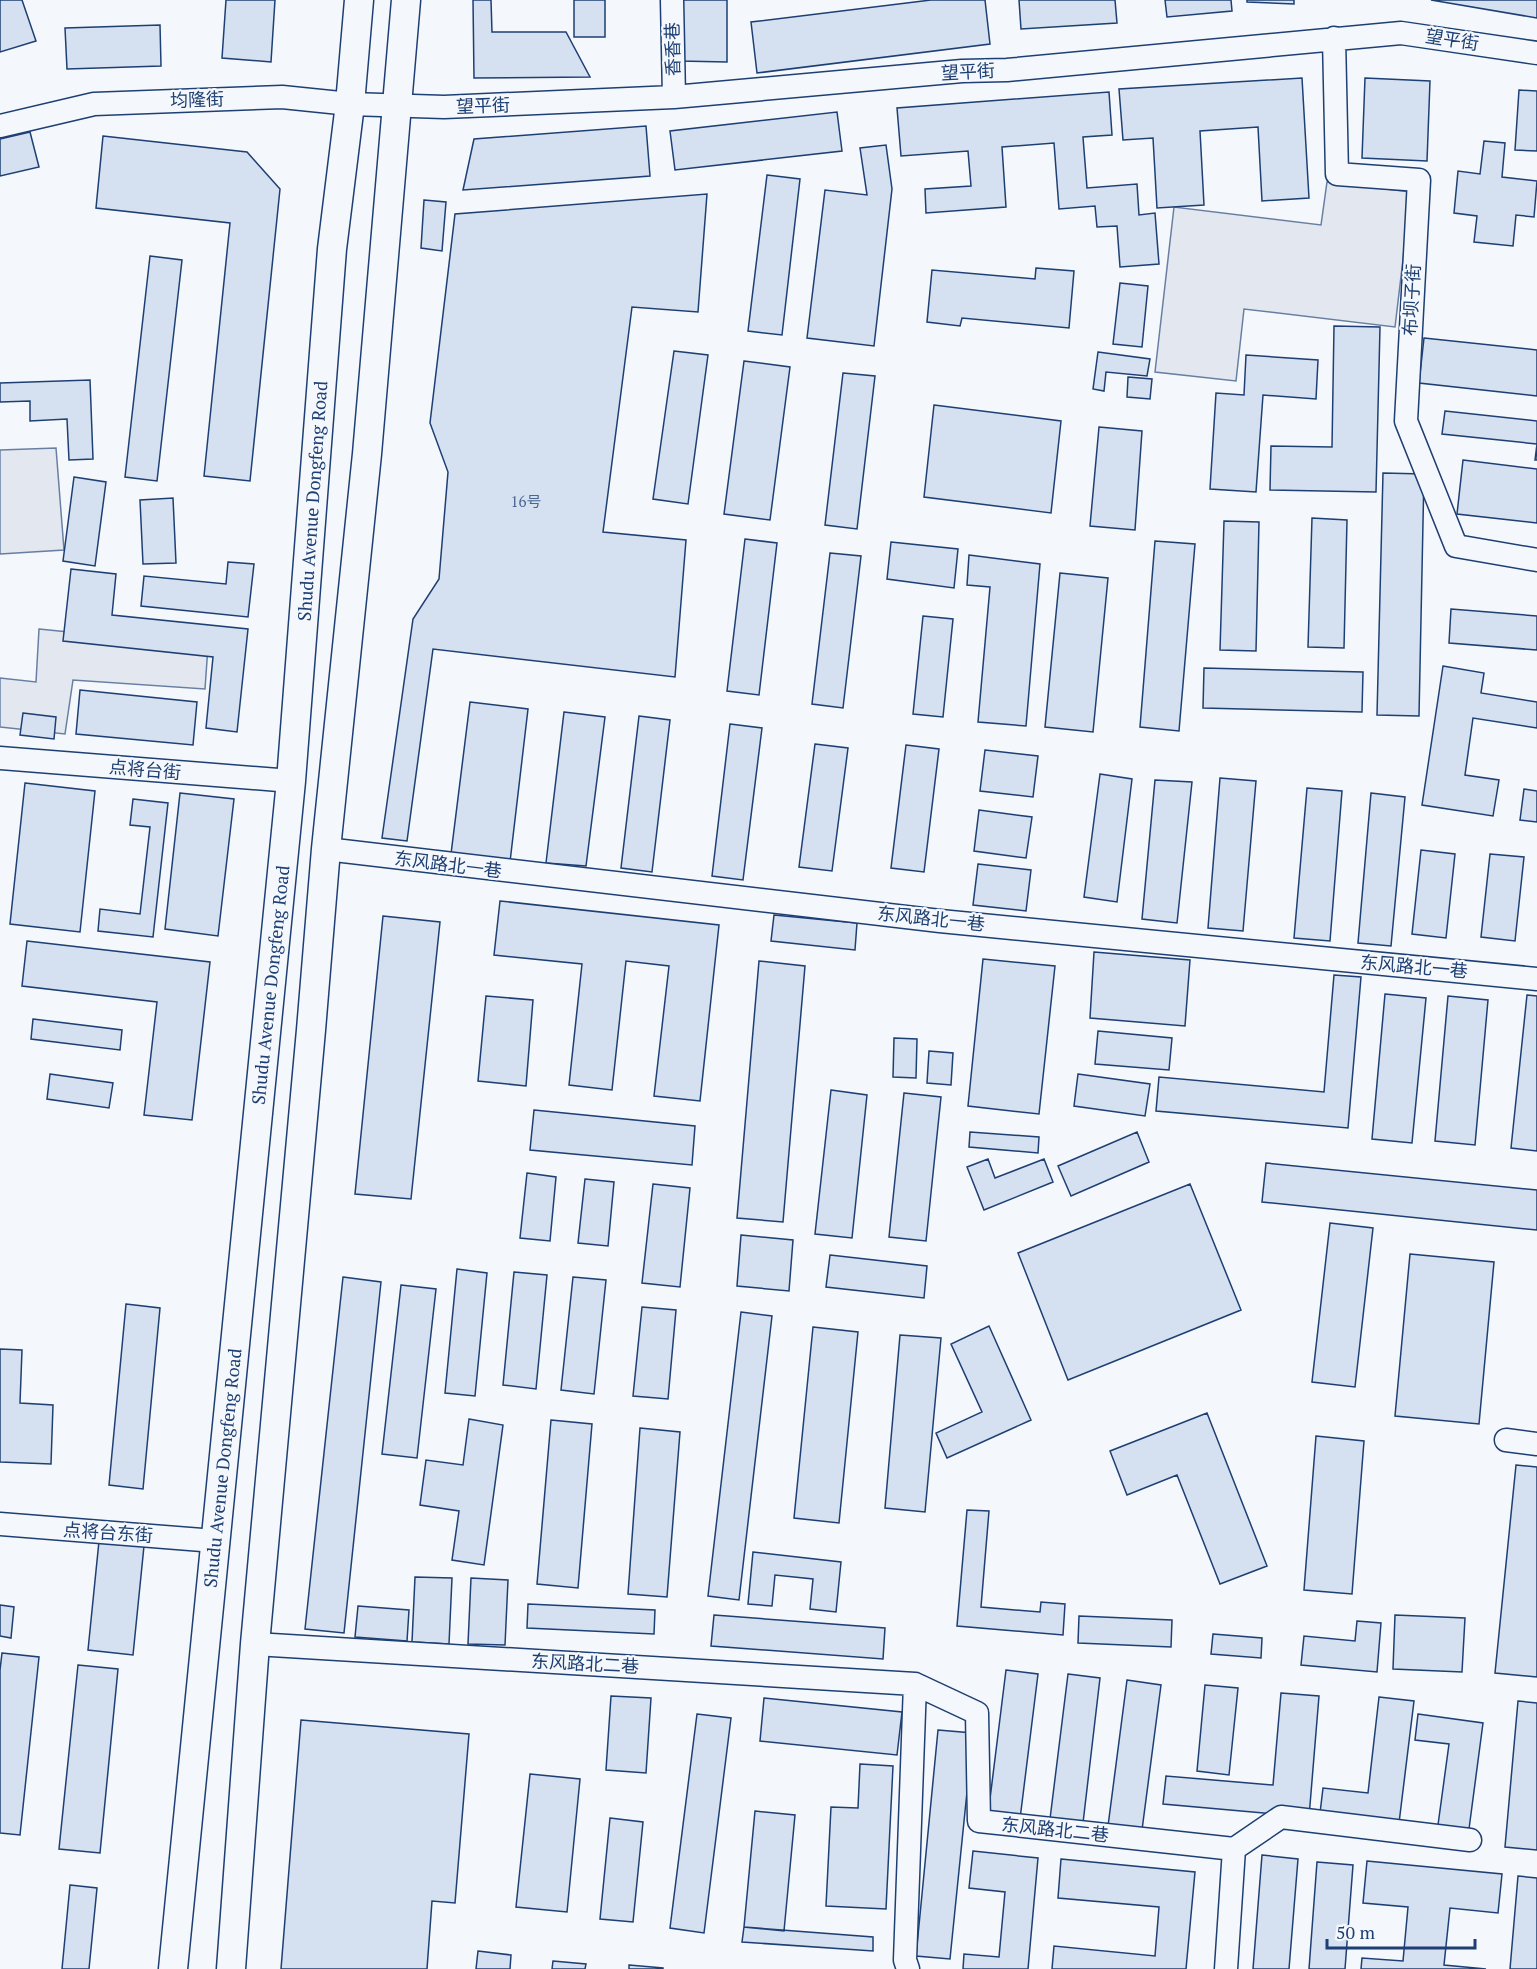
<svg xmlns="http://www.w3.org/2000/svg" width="1537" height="1969" font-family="'PT Serif','Noto Sans SC',serif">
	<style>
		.parking { fill: #e3e8f0; stroke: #687fa3; stroke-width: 1.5 }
		.building { fill: #d5e0f0; stroke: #1d3f73; stroke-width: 1.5 }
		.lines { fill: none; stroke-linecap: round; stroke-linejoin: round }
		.minor-casing { stroke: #1d3f73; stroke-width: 25 }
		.major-casing { stroke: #1d3f73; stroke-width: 31 }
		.minor { stroke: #f4f7fb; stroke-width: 22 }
		.major { stroke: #f4f7fb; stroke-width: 28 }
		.labels { text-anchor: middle; stroke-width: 4.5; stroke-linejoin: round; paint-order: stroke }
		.number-label { font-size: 15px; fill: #4b6792 }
		.street-label { font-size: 18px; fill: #1d3f73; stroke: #f4f7fb }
	</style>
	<rect width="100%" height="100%" fill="#f4f7fb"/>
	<path class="parking" d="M1327 182 1411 192 1395 327 1244 309 1236 381 1155 372 1174 207 1321 225Z
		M56 448 64 550 0 554V450Z
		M39 629 208 646 205 689 73 680 65 734 0 727V678L36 682Z"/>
	<path class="building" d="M0 0H22L36 41 0 52Z
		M226 0H275L271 62 222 58Z
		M473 0H491L492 32H566L590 77 474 78Z
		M574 0H605V37H574Z
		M680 0H727V62L679 61Z
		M931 0H985L990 44 757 73 751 22Z
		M1019 0H1115L1117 23 1021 29Z
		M1165 0H1231L1232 11 1167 17Z
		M1247 0H1294V4L1247 2Z
		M1431 0H1537V18Z
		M160 25 161 66 67 69 65 28Z
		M1302 78 1309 198 1262 201 1258 127 1200 131 1204 205 1157 208 1153 138 1123 140 1119 89Z
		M1365 78 1430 81 1427 161 1362 158Z
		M1519 90 1537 91V151L1515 150Z
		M1109 92 1112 135 1083 137 1087 188 1137 184 1139 215 1155 213 1159 264 1120 267 1117 226 1097 227 1095 206 1059 209 1054 143 1002 147 1006 207 926 213 925 189 971 186 968 151 901 156 897 108Z
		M837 112 842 151 675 170 670 131Z
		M646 126 650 176 463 190 474 139Z
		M30 132 39 167 0 176V139Z
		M103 136 247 152 280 189 250 481 204 476 230 223 96 208Z
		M1484 141 1505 143 1502 177 1537 181 1534 217 1516 215 1513 246 1474 242 1477 216 1454 213 1458 171 1480 174Z
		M886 145 892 189 874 346 807 338 825 190 867 195 860 148Z
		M767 175 800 179 782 335 748 331Z
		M707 194 698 312 632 307 603 532 686 540 675 677 433 649 407 841 382 838 413 619 439 579 448 472 430 423 455 214Z
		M424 200 446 202 442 251 421 248Z
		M150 256 182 260 157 481 125 477Z
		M1036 268 1074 271 1069 328 962 318 960 326 927 322 932 270 1035 279Z
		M1120 283 1148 286 1142 347 1113 344Z
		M1334 326 1380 327 1376 492 1270 490 1271 446 1332 447Z
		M1424 338 1537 350V396L1419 383Z
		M674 351 708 355 688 504 653 499Z
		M1098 352 1150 359 1147 376 1106 372 1104 391 1093 389Z
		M1246 355 1318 360 1316 399 1263 395 1256 492 1210 489 1216 393 1244 395Z
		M744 361 790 367 770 520 724 514Z
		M843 373 875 376 857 529 825 525Z
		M1128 377 1152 379 1150 399 1127 397Z
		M90 380 93 459 69 460 67 419 30 421V401L0 402V383Z
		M934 405 1061 421 1051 513 924 497Z
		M1445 411 1537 421V460H1535L1537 444 1442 434Z
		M1099 427 1142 431 1135 530 1090 526Z
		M1463 460 1537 469V523L1457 514Z
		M1383 473 1424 474 1419 716 1377 715Z
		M74 477 106 482 95 566 63 561Z
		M173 498 176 563 143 564 140 500Z
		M1312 518 1347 520 1344 648 1308 647Z
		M1224 521 1259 522 1256 651 1220 650Z
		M745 539 777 543 759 695 727 691Z
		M1155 541 1195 544 1179 731 1140 727Z
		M891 542 958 549 954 588 887 579Z
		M830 553 861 556 843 708 812 704Z
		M969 555 1040 564 1026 726 978 722 990 587 967 585Z
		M228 562 254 564 248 617 141 606 144 576 226 584Z
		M71 569 116 574 112 615 248 629 237 732 206 728 213 657 63 641Z
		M1060 573 1108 578 1093 732 1045 727Z
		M1451 609 1537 616V650L1449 643Z
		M923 616 953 619 943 717 913 714Z
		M1443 666 1484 673 1481 693 1537 702V728L1473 718 1465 775 1499 780 1493 816 1422 805Z
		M1204 668 1363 672 1362 712 1203 708Z
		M80 690 197 702 193 745 76 734Z
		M470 702 528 709 510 862 451 854Z
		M564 712 605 717 586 866 546 863Z
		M23 713 56 717 54 739 20 735Z
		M639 716 670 720 652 872 621 868Z
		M730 724 762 728 743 880 712 876Z
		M815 744 848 748 832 871 799 867Z
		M906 745 939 749 924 872 891 868Z
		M985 750 1038 756 1033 797 980 791Z
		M1100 774 1132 779 1117 902 1084 897Z
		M1220 778 1256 781 1243 931 1208 928Z
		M1155 780 1192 782 1177 923 1142 919Z
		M25 783 95 791 80 932 10 924Z
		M1307 788 1342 791 1330 941 1294 938Z
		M1524 789 1537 791V822L1520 820Z
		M180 793 234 799 218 936 165 929Z
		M1371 793 1405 797 1391 946 1358 943Z
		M133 799 168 803 153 937 98 931 100 909 140 914 150 827 130 825Z
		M979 810 1032 817 1026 858 974 851Z
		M1421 850 1455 854 1446 938 1412 934Z
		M1490 854 1524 857 1515 941 1481 937Z
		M978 864 1031 870 1026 911 973 905Z
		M500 901 719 925 700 1101 654 1096 669 966 626 961 612 1090 569 1085 582 964 494 955Z
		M774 915 857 923 855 950 771 941Z
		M383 916 440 922 411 1199 355 1194Z
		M27 941 210 962 192 1120 144 1115 157 1002 22 986Z
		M1094 952 1190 960 1185 1026 1090 1018Z
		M983 959 1055 966 1039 1114 968 1106Z
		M759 961 805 966 783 1222 737 1218Z
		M1334 975 1361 977 1348 1128 1156 1111 1159 1077 1324 1092Z
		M1385 994 1426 998 1412 1143 1372 1139Z
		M1527 995 1537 996V1151L1511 1148Z
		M486 996 533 1000 526 1086 478 1081Z
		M1448 996 1488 1000 1475 1145 1435 1141Z
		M33 1019 122 1030 120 1050 31 1039Z
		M1098 1031 1172 1038 1169 1070 1095 1064Z
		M894 1038 917 1039 916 1078 893 1077Z
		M929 1051 953 1053 951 1085 927 1083Z
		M50 1074 113 1083 109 1108 47 1099Z
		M1078 1074 1150 1084 1145 1116 1074 1106Z
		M831 1090 867 1095 852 1238 815 1234Z
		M904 1093 941 1097 926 1241 889 1237Z
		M534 1110 695 1126 692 1165 530 1150Z
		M970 1132 1039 1137 1038 1153 969 1147Z
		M1137 1132 1149 1162 1071 1196 1058 1166Z
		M988 1159 995 1178 1044 1159 1053 1182 984 1210 967 1167Z
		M1266 1163 1537 1190V1230L1262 1202Z
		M527 1173 556 1177 550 1241 520 1238Z
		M585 1179 614 1182 608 1246 578 1243Z
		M653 1184 690 1188 680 1287 642 1283Z
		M1190 1184 1241 1310 1068 1380 1018 1253Z
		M1330 1223 1373 1228 1355 1387 1312 1382Z
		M741 1235 793 1240 789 1291 737 1286Z
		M1410 1254 1494 1262 1479 1424 1395 1416Z
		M830 1255 927 1266 924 1298 826 1287Z
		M457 1269 487 1273 475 1396 445 1393Z
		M514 1272 547 1275 536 1389 503 1385Z
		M343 1277 381 1282 344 1633 305 1629Z
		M573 1277 606 1280 594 1394 561 1390Z
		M401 1285 436 1289 417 1458 382 1454Z
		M126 1304 160 1308 143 1489 109 1485Z
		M642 1307 676 1310 668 1399 633 1396Z
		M741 1312 772 1316 739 1600 708 1596Z
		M989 1326 1031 1420 947 1458 936 1433 982 1412 951 1344Z
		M813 1327 858 1332 839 1523 794 1518Z
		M900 1335 941 1338 925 1512 885 1508Z
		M0 1349 22 1350 20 1403 53 1405 51 1464 0 1462Z
		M1207 1413 1267 1566 1220 1584 1177 1475 1127 1495 1110 1451Z
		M469 1419 503 1425 484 1565 452 1560 459 1511 420 1505 426 1460 463 1465Z
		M551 1420 592 1424 578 1588 537 1584Z
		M640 1428 680 1432 667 1597 628 1594Z
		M1316 1436 1364 1441 1352 1594 1304 1590Z
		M1516 1465 1537 1467V1677L1495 1673Z
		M967 1510 989 1511 981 1607 1040 1612 1041 1602 1065 1604 1063 1635 957 1626Z
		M99 1541 144 1546 133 1655 88 1650Z
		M753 1552 841 1562 836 1612 810 1609 813 1579 775 1575 772 1606 748 1604Z
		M415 1577 452 1578 449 1644 412 1642Z
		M471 1578 508 1580 505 1645 468 1644Z
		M528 1604 655 1610 654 1634 527 1628Z
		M0 1605 14 1607 11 1638 0 1636Z
		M358 1606 409 1610 407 1641 355 1637Z
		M714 1615 885 1628 883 1659 711 1646Z
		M1395 1615 1465 1618 1462 1672 1393 1669Z
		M1079 1616 1172 1620 1171 1647 1078 1643Z
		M1357 1621 1381 1623 1377 1672 1301 1665 1304 1636 1355 1641Z
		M1213 1634 1262 1638 1261 1658 1211 1654Z
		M2 1653 39 1657 20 1835 0 1833V1670Z
		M78 1665 118 1669 100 1853 59 1849Z
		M1006 1670 1038 1674 1020 1819 988 1815Z
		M1068 1674 1100 1678 1083 1823 1050 1819Z
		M1127 1680 1161 1685 1142 1830 1108 1826Z
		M1205 1685 1238 1688 1229 1775 1197 1771Z
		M1281 1693 1319 1696 1309 1817 1163 1804 1166 1776 1273 1785Z
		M611 1696 651 1698 646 1773 606 1770Z
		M1379 1697 1414 1701 1399 1823 1320 1813 1323 1788 1368 1793Z
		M764 1698 902 1712 897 1755 760 1741Z
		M1518 1701 1537 1703V1850L1505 1847Z
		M697 1714 731 1718 704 1933 670 1928Z
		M1418 1714 1483 1723 1469 1829 1438 1825 1449 1744 1415 1740Z
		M301 1720 469 1734 455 1903 432 1901 427 1969H281Z
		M938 1730 973 1733 950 1959 916 1956Z
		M860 1764 893 1766 886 1909 826 1906 831 1807 858 1808Z
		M530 1774 580 1779 567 1912 516 1907Z
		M755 1811 795 1815 784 1931 744 1927Z
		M610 1818 643 1822 633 1922 600 1919Z
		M973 1851 1038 1858 1028 1969H963L964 1954 999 1957 1005 1892 969 1888Z
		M1262 1855 1298 1859 1289 1969H1253Z
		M1061 1859 1195 1872 1186 1969H1052L1054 1946 1155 1956 1159 1907 1058 1898Z
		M1367 1861 1502 1874 1498 1913 1450 1908 1444 1965 1486 1969H1361L1362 1958 1403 1961 1408 1907 1363 1903Z
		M1317 1862 1353 1865 1345 1969H1309Z
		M1518 1876 1537 1878V1969H1510Z
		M70 1885 97 1888 89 1969H62Z
		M744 1927 873 1937V1951L742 1942Z
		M478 1951 511 1955 510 1969H476Z
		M553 1961 586 1964 585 1969H552Z
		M629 1965 663 1968V1969H629Z"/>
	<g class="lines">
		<g class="minor-casing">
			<path id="minor" d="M672 0 674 97
				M1334 38 1337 174 1419 180 1406 421 1456 546 1537 560
				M0 126 94 104 282 97 350 104 444 107 674 97 962 71 1007 70 1401 33 1537 53
				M0 758 291 781
				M326 849 940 921 1537 979
				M1506 1440 1537 1444
				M0 1524 215 1541
				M255 1644 915 1684 905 1960 908 1969
				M915 1684 977 1713 979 1821 1234 1849
				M1226 1969 1234 1849 1281 1817 1470 1840"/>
		</g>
		<g class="major-casing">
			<path id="major" d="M173 1969 291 781 332 249 350 104 359 0
				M231 1969 255 1644 311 1030 326 849 367 454 406 0"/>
		</g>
		<use href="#minor" class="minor"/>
		<use href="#major" class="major"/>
	</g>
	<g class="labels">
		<g class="number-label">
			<text x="526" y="507">16号</text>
		</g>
		<g class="street-label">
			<text transform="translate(1452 40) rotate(9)" y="6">望平街</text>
			<text transform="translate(673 49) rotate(-91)" y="6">香香巷</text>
			<text transform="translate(968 72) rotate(-3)" y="6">望平街</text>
			<text transform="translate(197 100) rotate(-2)" y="6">均隆街</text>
			<text transform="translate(483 106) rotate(-2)" y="6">望平街</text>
			<text transform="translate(1412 300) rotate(-87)" y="6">布坝子街</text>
			<text transform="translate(313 501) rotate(-86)" y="6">Shudu Avenue Dongfeng Road</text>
			<text transform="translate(145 770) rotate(5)" y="6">点将台街</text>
			<text transform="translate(448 865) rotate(7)" y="6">东风路北一巷</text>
			<text transform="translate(931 919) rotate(6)" y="6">东风路北一巷</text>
			<text transform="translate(1414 967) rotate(5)" y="6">东风路北一巷</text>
			<text transform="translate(271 985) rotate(-84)" y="6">Shudu Avenue Dongfeng Road</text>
			<text transform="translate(223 1468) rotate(-84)" y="6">Shudu Avenue Dongfeng Road</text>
			<text transform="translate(108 1533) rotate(4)" y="6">点将台东街</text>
			<text transform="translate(585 1664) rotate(3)" y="6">东风路北二巷</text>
			<text transform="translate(1055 1830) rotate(6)" y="6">东风路北二巷</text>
		</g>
	</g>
	<path d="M1327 1939v9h148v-9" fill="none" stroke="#1d3f73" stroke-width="3"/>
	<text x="1336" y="1939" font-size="18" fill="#1d3f73" stroke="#f4f7fb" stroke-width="4.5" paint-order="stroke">50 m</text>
</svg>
